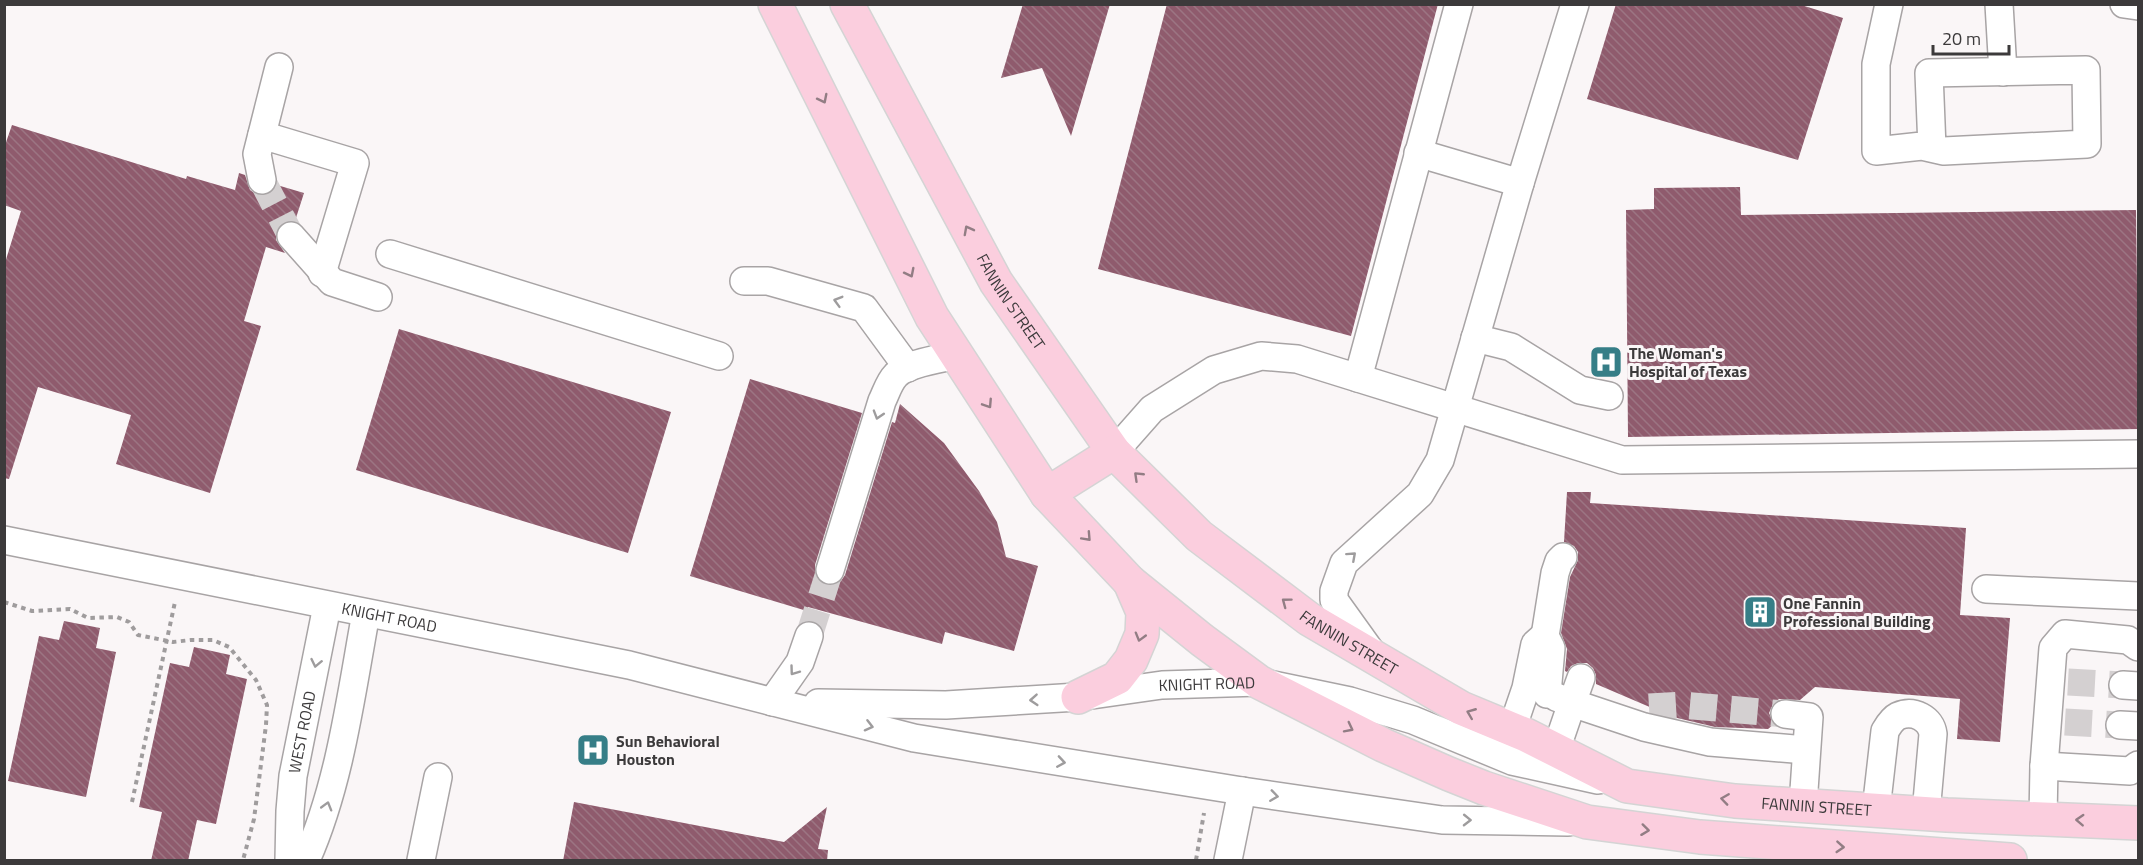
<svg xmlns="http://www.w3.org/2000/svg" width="2143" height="865" font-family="'Titillium Web',sans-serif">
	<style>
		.building { fill: url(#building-back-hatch) }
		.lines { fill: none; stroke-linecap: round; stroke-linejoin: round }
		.minor-tunnel { stroke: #d4d0d1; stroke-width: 27; stroke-dasharray: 27 14; stroke-linecap: butt }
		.minor-casing { stroke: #a8a4a5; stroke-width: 30 }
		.major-casing { stroke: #d4d4d4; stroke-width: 36 }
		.path { stroke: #9f9c9d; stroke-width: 4; stroke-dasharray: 4.5 4.5; stroke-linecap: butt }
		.minor { stroke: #fff; stroke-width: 27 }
		.major { stroke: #fbcede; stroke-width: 33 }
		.oneway { stroke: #927d84 }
		.oneway2 { stroke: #9e9c9d }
		.labels { text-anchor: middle; stroke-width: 6; stroke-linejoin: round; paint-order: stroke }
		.street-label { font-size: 16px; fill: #3c3a3b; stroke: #faf6f7 }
		.poi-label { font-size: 16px; font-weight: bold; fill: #3c3a3b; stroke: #faf6f7; text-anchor: start }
	</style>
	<defs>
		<pattern id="building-back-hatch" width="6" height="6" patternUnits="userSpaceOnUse" patternTransform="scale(1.5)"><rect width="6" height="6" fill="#8f5b6d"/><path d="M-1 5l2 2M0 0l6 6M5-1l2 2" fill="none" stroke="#9c7583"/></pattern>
	</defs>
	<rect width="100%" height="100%" fill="#faf6f7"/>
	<path class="building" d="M1023 4H1110L1071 136 1042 68 1001 78Z
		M1167 4H1438L1351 336 1098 269Z
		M1616 4H1798L1843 18 1798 160 1587 99Z
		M12 125 186 179 187 176 235 190 239 173 245 175 250 190 257 195H266L272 192 277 185 304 193 295 221H288L281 224 276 232V240L285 253 266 247 244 321 261 326 210 493 116 464 131 415 38 387 9 479 4 478V266L21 211 4 205V148Z
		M1740 187 1741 215 2136 210 2139 429 1628 437 1626 210 1654 209V188Z
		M399 329 671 412 628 553 356 470Z
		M750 379 862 413 815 565V574L819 581 825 585H834L841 581 845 575 892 422 895 423 900 404 944 443 979 491 997 522 1006 557 1038 566 1014 651 945 632 942 644 808 607 807 611 690 576Z
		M1567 492H1591L1590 503 1966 528 1960 615 2010 618 2000 742 1957 739 1960 699 1815 687 1800 700 1779 699 1773 704 1769 713 1774 724 1768 729 1715 727 1673 717 1596 684V675L1593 668 1587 663H1578L1571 666 1567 672 1565 671 1567 649 1561 633 1570 577 1578 560V552L1574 546 1564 542Z
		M64 621 100 628 96 648 116 652 86 797 8 781 39 636 59 640Z
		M194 647 230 655 226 674 247 679 216 824 197 820 188 861H151L162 812 139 807 170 663 189 667Z
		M574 802 784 842 827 807 818 849 828 850 827 861H563Z"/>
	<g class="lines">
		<path class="minor-tunnel" d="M262 180 291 236
			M809 636 830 570
			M2068 682 2123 685
			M1649 707 1682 705 1785 714
			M2065 722 2120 725"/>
		<g class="minor-casing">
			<g id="minor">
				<path d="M1889 4 1876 64V151L1922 146 1944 151 2087 144 2086 70 1929 73 1932 148"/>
				<path d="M1999 4 2003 72"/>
				<path d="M2124 4 2138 6"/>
				<path d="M262 135 355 163 322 273"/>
				<path d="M1418 153 1520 183"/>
				<path d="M262 180 257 154 279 67"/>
				<path d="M291 236 332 282 378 297"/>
				<path d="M390 254 719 356"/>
				<path d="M744 281H768L864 308 908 368"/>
				<path d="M1475 338 1511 347 1580 390 1609 396"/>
				<path d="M1358 378 1622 460 2138 454"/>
				<path d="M1114 452 1152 409 1214 370 1261 356 1297 359 1358 378 1459 4"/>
				<path id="s1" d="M4 540 629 665 914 738 1242 791 1442 820 1568 822"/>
				<path d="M830 570 882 401C886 393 889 382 896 375 907 363 940 359 957 355"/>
				<path d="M1986 589 2138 596"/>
				<path d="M1372 653 1334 600V591L1344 563 1420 494 1440 460 1520 183 1575 4"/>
				<path d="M2123 685 2138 686"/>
				<path d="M1547 694 1551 648 1545 636 1555 573 1559 561 1563 557"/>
				<path d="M1556 697 1572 703 1581 678"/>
				<path d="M772 702 800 662 809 636"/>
				<path id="s2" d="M818 703 946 705 1078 697 1162 685 1259 682 1350 701 1413 720 1512 761 1598 780"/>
				<path d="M1785 714 1809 717 1803 805"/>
				<path d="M2120 725 2138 726"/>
				<path d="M1512 729 1526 688 1535 644 1544 636"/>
				<path d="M1556 750 1572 703 1644 727 1710 742 1806 750"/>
				<path d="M2044 766 2130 771 2138 765"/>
				<path d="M1876 810 1885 731C1888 726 1892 719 1898 716 1914 709 1931 719 1933 734L1926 813"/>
				<path d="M2043 818 2044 766 2053 648 2065 634 2128 640 2138 647"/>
				<path id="s3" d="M289 860 290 811 293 776 327 606"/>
				<path d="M306 860C340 784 351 695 366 613"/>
				<path d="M421 860 438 777"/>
				<path d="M1228 860 1242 791"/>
			</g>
		</g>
		<g class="major-casing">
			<g id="major">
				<path d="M775 4 932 317 1047 494 1130 582 1202 640 1259 682 1383 745 1449 774 1484 788 1587 822 1700 837 2010 860"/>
				<path id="s4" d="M847 4 996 282 1114 452 1199 536 1309 619 1461 708 1526 735 1627 786 1735 801 1947 815 2138 823"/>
				<path d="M1047 494 1114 452"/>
				<path d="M1078 697 1117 678 1131 660 1142 634 1143 612 1130 582"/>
			</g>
		</g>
		<path class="path" d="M4 602 32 611 70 609 88 618 117 617 129 622 138 635 173 642 191 640H213L229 647 256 680 267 705 266 725 254 819 243 860
			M132 802 175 602
			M1196 860 1204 813"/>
		<use href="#minor" class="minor"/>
		<use href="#major" class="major"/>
	</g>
	<defs><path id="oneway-chevron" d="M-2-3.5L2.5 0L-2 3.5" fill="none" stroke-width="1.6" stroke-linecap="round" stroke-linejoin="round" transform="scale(1.5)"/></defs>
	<g class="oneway">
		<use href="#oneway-chevron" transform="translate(823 99) rotate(63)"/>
		<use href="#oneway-chevron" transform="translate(968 230) rotate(-118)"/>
		<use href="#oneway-chevron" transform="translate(910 273) rotate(63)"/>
		<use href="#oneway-chevron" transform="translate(988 404) rotate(57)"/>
		<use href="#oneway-chevron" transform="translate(1138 476) rotate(-136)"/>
		<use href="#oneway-chevron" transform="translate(1087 537) rotate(47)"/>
		<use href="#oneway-chevron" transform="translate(1286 602) rotate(-143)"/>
		<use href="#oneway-chevron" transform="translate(1140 637) rotate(106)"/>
		<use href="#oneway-chevron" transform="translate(1471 713) rotate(-158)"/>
		<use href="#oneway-chevron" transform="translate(1349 728) rotate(27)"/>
		<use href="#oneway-chevron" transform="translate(1725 799) rotate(-172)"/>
		<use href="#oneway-chevron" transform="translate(2080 820) rotate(-177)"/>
		<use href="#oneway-chevron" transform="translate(1645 830) rotate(7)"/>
		<use href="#oneway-chevron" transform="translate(1840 847) rotate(4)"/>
	</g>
	<g class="oneway2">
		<use href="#oneway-chevron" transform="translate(838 301) rotate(-164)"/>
		<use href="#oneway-chevron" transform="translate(878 415) rotate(107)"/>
		<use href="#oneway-chevron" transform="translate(1352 556) rotate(-42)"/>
		<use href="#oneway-chevron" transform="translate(316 663) rotate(102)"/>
		<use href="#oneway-chevron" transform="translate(794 671) rotate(126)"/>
		<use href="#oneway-chevron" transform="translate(1034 700) rotate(176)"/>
		<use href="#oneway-chevron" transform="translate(869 726) rotate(14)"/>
		<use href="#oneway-chevron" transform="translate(1061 762) rotate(9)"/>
		<use href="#oneway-chevron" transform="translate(1274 796) rotate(8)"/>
		<use href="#oneway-chevron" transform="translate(327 806) rotate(-74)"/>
		<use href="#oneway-chevron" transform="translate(1467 820) rotate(1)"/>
	</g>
	<defs>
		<g id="hospital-square" transform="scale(1.725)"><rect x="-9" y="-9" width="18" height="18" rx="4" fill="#367e87" stroke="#faf6f7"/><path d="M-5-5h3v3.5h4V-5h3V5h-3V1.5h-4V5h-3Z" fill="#fff"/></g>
		<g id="building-square" transform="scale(1.725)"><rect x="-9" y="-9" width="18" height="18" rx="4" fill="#367e87" stroke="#faf6f7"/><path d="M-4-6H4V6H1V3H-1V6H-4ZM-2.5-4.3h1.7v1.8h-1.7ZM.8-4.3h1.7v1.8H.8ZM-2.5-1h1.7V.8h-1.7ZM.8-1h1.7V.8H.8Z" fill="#fff"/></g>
	</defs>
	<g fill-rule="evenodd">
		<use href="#hospital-square" x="1606" y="362"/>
		<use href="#building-square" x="1760" y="612"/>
		<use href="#hospital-square" x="593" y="750"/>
	</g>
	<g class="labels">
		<g class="street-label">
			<text dy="6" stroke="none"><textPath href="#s4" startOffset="340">FANNIN STREET</textPath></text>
			<text dy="6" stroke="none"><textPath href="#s1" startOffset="393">KNIGHT ROAD</textPath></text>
			<text dy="6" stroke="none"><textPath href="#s4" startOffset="826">FANNIN STREET</textPath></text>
			<text dy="6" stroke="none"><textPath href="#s2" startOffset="390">KNIGHT ROAD</textPath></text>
			<text dy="6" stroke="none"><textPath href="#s3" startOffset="129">WEST ROAD</textPath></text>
			<text dy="6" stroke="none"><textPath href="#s4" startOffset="1330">FANNIN STREET</textPath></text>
		</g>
		<g class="poi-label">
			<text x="1629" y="359">The Woman's<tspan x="1629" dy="18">Hospital of Texas</tspan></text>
			<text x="1783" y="609">One Fannin<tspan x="1783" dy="18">Professional Building</tspan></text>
			<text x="616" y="747">Sun Behavioral<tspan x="616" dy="18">Houston</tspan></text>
		</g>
	</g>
	<rect width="2143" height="865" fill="none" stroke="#3c3a3b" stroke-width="12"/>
	<path d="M1933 45v9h76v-9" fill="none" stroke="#3c3a3b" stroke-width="3"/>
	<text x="1942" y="45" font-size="18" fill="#3c3a3b" stroke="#faf6f7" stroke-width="4.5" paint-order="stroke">20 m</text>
</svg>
